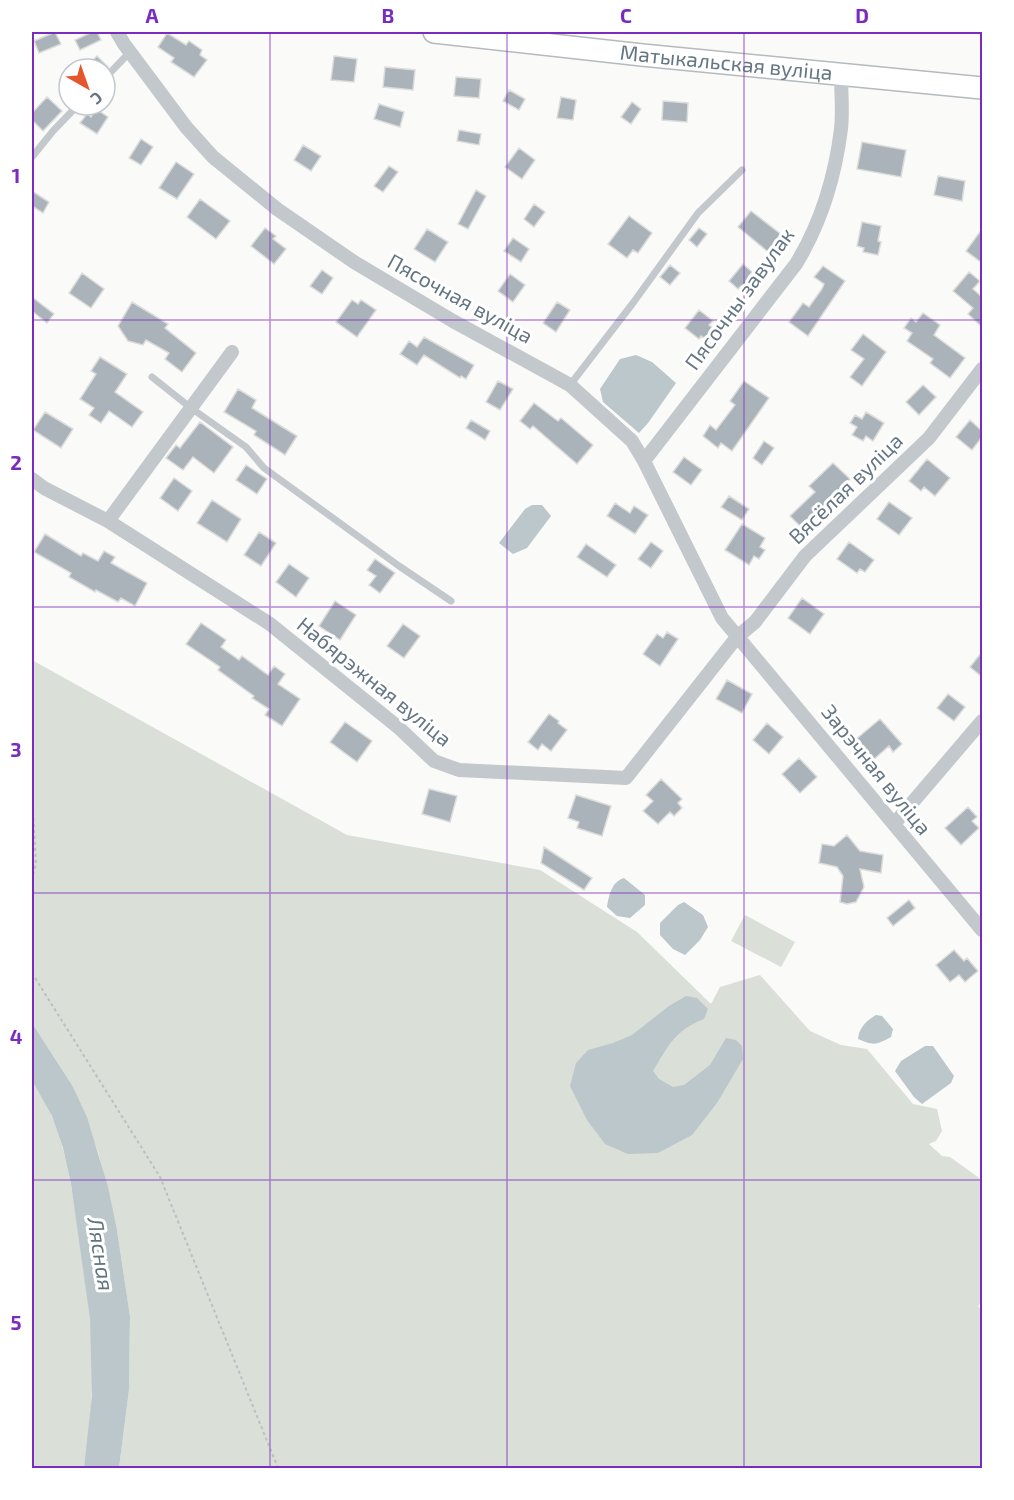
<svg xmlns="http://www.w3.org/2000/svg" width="1014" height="1500" font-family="'Exo 2',sans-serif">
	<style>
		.green { fill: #dadfd7 }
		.water { fill: #bbc7cb }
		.building { fill: #aab3b9; stroke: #dcdcda; stroke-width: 1.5 }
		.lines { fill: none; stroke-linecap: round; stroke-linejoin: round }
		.primary-casing { stroke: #b5babe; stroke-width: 24 }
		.path { stroke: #bbbfc2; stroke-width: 2; stroke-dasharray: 3 3; stroke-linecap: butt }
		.service { stroke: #c3c8cc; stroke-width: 7 }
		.minor { stroke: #c3c8cc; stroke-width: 14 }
		.primary { stroke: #fff; stroke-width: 21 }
		.grid { fill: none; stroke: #7b2cbf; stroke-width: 1.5; stroke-opacity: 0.55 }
		.labels { text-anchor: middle; stroke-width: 6; stroke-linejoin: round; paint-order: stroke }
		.street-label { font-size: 21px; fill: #657683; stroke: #fff }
		.water-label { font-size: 22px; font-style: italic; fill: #60757c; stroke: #fff }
		.neatline { fill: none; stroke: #7b2cbf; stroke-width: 2 }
		.grid-label { font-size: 20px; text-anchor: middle; font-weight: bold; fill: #7b2cbf }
	</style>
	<rect width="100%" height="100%" fill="#fafaf8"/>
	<path class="green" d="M32 660 347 835 540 870 637 932 711 1004 720 987 760 975 810 1031 841 1045 867 1049 913 1104 937 1109 942 1131 936 1141 929 1144 942 1156 950 1157 982 1180V1301L978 1306 982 1311V1468H119L129 1390 130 1316 117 1230 98 1152 72 1085 32 1023Z
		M745 915 795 942 781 967 731 941Z
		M32 1080C64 1125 71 1182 79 1236 82 1263 87 1290 90 1318 95 1368 92 1419 84 1468H32Z"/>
	<path class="water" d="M636 355 652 362 676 383 648 423 639 433 603 402 600 389 620 359Z
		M532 505H542L551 516 527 548 513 554 499 543 525 509Z
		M624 878 645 895V905L630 918 617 916 607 907C609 896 611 882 624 878Z
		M684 902 703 915 708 927 700 940 685 955 673 949 660 935V923L678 905Z
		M686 996 697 998 708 1009 704 1019C675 1030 668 1046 653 1071L659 1079 673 1087 684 1085 710 1065 726 1038 736 1040 742 1046 743 1059 717 1103 692 1135 658 1153 628 1154 605 1144 587 1120 570 1086 576 1063 588 1050 613 1043 632 1035 669 1006Z
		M876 1015 882 1016 893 1029 891 1037C876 1045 874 1046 858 1039 859 1028 866 1021 876 1015Z
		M32 1023 72 1085 87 1117 108 1187 117 1230 130 1316 129 1390 119 1468H84L92 1395 90 1319 71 1184 63 1148 52 1116 32 1080Z
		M925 1046H933L954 1076 951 1083 922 1104 914 1097 895 1071 901 1061Z"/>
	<path class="building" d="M55 32 61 44 39 53 34 41Z
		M92 32H97L101 40 80 50 75 40Z
		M167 33 186 45 189 41 202 50 200 55 207 60 194 77 171 62 174 58 158 47Z
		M97 56 108 67 106 69H84Z
		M334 56 357 59 354 82 331 80Z
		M385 67 415 70 413 90 383 87Z
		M456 77 481 79 479 98 454 96Z
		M509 90 525 99 519 110 503 101Z
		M47 97 62 111 43 131 32 120V113Z
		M561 97 576 100 573 120 557 118Z
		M663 101 688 103 687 122 662 120Z
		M632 102 641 109 631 124 621 117Z
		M379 104 404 112 400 127 374 119Z
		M96 109 108 117 97 134 80 123 87 114 91 117Z
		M459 130 481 134 479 145 457 141Z
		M141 139 153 147 141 165 129 158Z
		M862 142 906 150 901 177 857 169Z
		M303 145 321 156 311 171 294 160Z
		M519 148 535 160 522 179 505 167Z
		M176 162 194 174 177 199 159 188Z
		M389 166 398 172 383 192 374 186Z
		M938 176 965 181 962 201 934 195Z
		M476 190 486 196 468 229 458 224Z
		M32 191 49 202 43 213 32 206Z
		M200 199 230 221 216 239 187 217Z
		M534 204 545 212 534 227 524 219Z
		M751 211 782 235 779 238 784 243 773 256 738 227Z
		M629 216 652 233 638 253 633 250 627 258 608 244Z
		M862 222 881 226 878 241 881 242 878 255 863 252 864 248 857 246Z
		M265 228 276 236 273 239 286 249 274 264 251 246Z
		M699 228 707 234 697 247 689 240Z
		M427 229 448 242 435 262 414 249Z
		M982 229V263L966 251Z
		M513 238 529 249 521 262 504 251Z
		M743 264 752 272 749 276 753 280 745 289 741 286 738 289 729 281Z
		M670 265 680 273 670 285 660 277Z
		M823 266 845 281 808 336 789 322 803 303 809 307 822 289 824 284 814 277Z
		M322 270 333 278 322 294 310 286Z
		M969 272 980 281 973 289 982 297V327L968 314 973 308 953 291Z
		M82 273 104 289 91 308 69 293Z
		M510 274 525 285 513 302 498 291Z
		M32 297 54 314 47 323 32 311Z
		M352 300 358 304 361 300 376 310 357 337 336 322Z
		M132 302 168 324 165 328 196 353 182 372 165 359 169 353 146 340 143 345 128 341 118 326Z
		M557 302 570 310 556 332 543 323Z
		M699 310 713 321 709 325 714 329 706 339 701 336 699 339 685 328Z
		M923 313 940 325 934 335 965 358 950 378 930 363 933 359 907 341 912 333 904 328 911 318 916 322Z
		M863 334 886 352 862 386 850 377 864 359 851 350Z
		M424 337 474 365 466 379 461 376 460 378 424 355 417 365 400 354 409 341 417 347Z
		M100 357 127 374 115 392 143 412 132 427 109 411 101 423 89 415 94 408 80 399 96 374 91 371Z
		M498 381 513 389 500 410 486 402Z
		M744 381 769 398 732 451 721 443 718 448 703 436 710 425 716 430 735 405 730 401Z
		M923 385 936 397 919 415 906 402Z
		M238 389 256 400 252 408 297 436 285 455 254 435 256 431 224 412Z
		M534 403 558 421 561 418 593 445 577 464 533 426 530 429 520 421Z
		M45 412 73 429 61 448 33 430Z
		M866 412 884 423 873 441 866 436 863 441 852 435 857 427 850 423 855 415 862 419Z
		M471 420 490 431 485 440 466 428Z
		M970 420 982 431V437L972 450 956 437Z
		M200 422 233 447 214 473 193 457 183 470 166 458 176 445 180 448Z
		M764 441 774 448 762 465 753 458Z
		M684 457 702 470 691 485 673 472Z
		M927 459 950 478 935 496 924 487 921 491 909 481Z
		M833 463 850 479 803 529 790 516 815 492 809 486Z
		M246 465 267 479 257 494 236 480Z
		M174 478 192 491 178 511 160 498Z
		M729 496 749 509 742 520 721 507Z
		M212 500 241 519 227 542 197 523Z
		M889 502 912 518 899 535 877 519Z
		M615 503 630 513 634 506 648 515 635 534 607 516Z
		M742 524 765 538 760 547 765 550 759 559 754 556 749 565 725 550Z
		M259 532 276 543 261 566 244 555Z
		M45 534 81 556 83 553 98 561 104 551 115 557 111 563 147 583 135 606 121 598 118 602 96 590 95 592 69 577 71 573 34 552Z
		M651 542 663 551 651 568 638 559Z
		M849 542 874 560 865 572 860 569 857 573 837 559Z
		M586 544 616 565 607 577 577 557Z
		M375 559 395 573 380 593 369 585 376 576 367 570Z
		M289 564 309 578 296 597 276 582Z
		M802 598 824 614 810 634 788 618Z
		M335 601 356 615 340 640 319 626Z
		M201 623 226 640 221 647 239 660 242 656 268 675 274 666 285 674 278 684 300 699 282 726 265 715 269 709 252 698 254 696 218 670 220 667 186 644Z
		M403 624 420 636 404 658 387 646Z
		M667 632 678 639 660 666 643 654 657 634 663 638Z
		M982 652V677L970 667Z
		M727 680 752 694 742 713 716 699Z
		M948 694 965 707 954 721 937 708Z
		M549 714 559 721 558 723 567 730 551 751 542 744 538 750 528 742Z
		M880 719 902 744 893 752 889 746 872 761 855 740Z
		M345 722 372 741 357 762 330 742Z
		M767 723 783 737 769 754 753 740Z
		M799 758 817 777 800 793 782 774Z
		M661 779 682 799 678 803 682 808 674 816 670 812 658 824 643 811 653 801 646 795Z
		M429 789 457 796 450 822 422 814Z
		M576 795 611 806 602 836 577 828 579 822 568 818Z
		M968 807 977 817 972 821 979 828 961 845 945 828Z
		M847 835 860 851 883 855 881 873 860 869 864 887 856 902 847 904 840 902 843 876 837 867 819 863 822 844 834 846Z
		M544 847 592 878 584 890 541 863Z
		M909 900 915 908 893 926 887 918Z
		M954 950 964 961 967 958 978 971 965 982 959 975 950 982 936 965Z"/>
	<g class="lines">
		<g class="primary-casing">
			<g id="primary">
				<path id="s1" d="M434 32 642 55 982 88"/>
			</g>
		</g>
		<path class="path" d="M32 794 36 864 32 878
			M32 973 160 1177 278 1468"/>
		<path class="service" d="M105 78 130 52
			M32 157 53 131 78 105
			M152 377 191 408 246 447 264 468 399 566 451 601
			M570 385 633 303 698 213 742 170"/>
		<path class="minor" d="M117 32 124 44 186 127 213 157 277 209 354 262 453 321 570 385 632 441 644 461 722 618 982 930
			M644 461 796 264C821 223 835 177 841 129 843 111 841 92 841 73
			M32 479 44 488 108 521 270 624 398 727 434 761 459 770 626 778 737 637 755 622 805 556 929 438 982 369
			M108 521 232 352
			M894 824 982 721"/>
		<use href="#primary" class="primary"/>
	</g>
	<path class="grid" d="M270 32V1468M507 32V1468M744 32V1468M32 320H982M32 607H982M32 893H982M32 1180H982"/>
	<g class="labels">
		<g class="street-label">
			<text dy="7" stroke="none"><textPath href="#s1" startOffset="294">Матыкальская вуліца</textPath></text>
			<text transform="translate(460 299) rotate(29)" y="7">Пясочная вуліца</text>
			<text transform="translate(740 299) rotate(-54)" y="7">Пясочны завулак</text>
			<text transform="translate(846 489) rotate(-44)" y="7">Вясёлая вуліца</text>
			<text transform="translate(374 682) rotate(39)" y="7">Набярэжная вуліца</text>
			<text transform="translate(876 770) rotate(51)" y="7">Зарэчная вуліца</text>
		</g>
		<g class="water-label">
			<text transform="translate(101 1254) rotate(81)" y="8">Лясная</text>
		</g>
	</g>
	<rect width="1014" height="1500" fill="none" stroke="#ffffff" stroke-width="66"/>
	<g transform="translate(87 87) rotate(140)"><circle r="28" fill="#ffffff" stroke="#c1c8cd" stroke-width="1.5"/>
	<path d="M0-4.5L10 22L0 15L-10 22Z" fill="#e4572e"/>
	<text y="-9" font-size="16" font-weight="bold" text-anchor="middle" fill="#657683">С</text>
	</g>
	<rect x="33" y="33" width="948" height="1434" class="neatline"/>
	<g class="grid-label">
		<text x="152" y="23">A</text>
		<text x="388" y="23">B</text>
		<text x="626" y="23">C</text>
		<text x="862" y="23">D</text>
		<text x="16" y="183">1</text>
		<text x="16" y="470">2</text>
		<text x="16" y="757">3</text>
		<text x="16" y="1044">4</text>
		<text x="16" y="1330">5</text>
	</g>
</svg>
